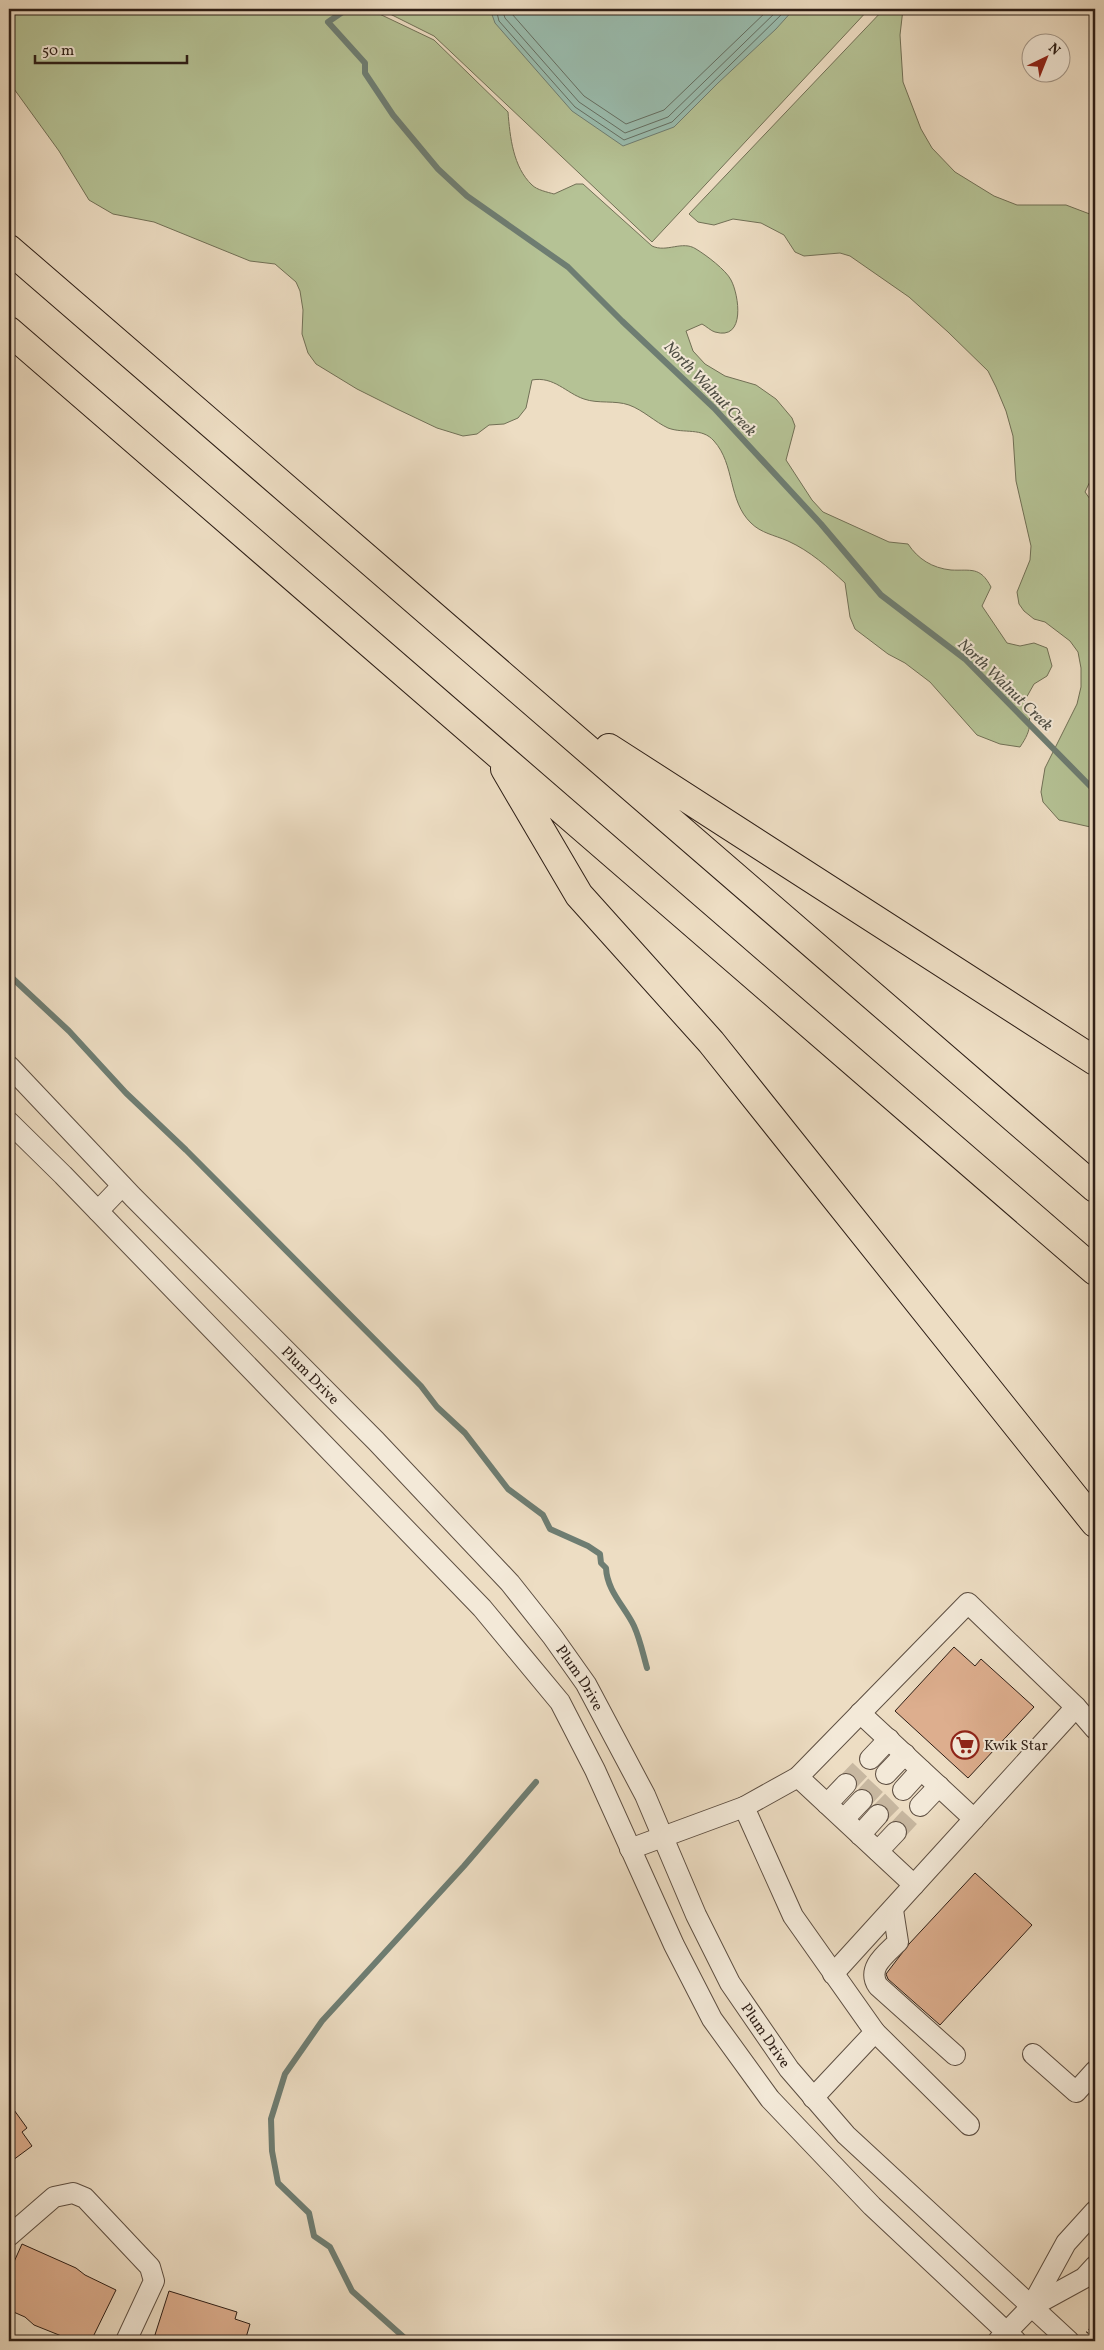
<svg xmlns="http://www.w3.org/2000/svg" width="1104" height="2350" font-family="Vollkorn,serif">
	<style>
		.green { fill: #b5c295; stroke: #717056 }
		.water { fill: #9abdaf; stroke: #6e7d72 }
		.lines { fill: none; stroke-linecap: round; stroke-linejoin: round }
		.shore { stroke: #646e62; stroke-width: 1 }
		.stream { stroke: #6e7d72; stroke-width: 6 }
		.building { fill: #ddae8e; stroke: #2d1e16 }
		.minor-tunnel { stroke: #c7b7a0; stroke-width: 20; stroke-dasharray: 20 10; stroke-linecap: butt }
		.minor-casing { stroke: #5d4e41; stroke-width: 22 }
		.highway-casing { stroke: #2d1e16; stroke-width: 30 }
		.path { stroke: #2d1e16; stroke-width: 3; stroke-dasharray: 1 2.5; stroke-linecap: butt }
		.minor { stroke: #f3e9d8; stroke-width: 20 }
		.highway { stroke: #edddc3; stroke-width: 28 }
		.labels { text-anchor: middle; stroke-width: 4; stroke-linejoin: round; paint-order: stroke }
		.street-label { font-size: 15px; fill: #2d1e16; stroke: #f3e9d8 }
		.poi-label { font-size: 15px; fill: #2d1e16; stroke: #f3e9d8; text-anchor: start }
		.water-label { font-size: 16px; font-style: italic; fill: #4e4e44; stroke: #f3e9d8 }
	</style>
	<rect width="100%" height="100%" fill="#edddc3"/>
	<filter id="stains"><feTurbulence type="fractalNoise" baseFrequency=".004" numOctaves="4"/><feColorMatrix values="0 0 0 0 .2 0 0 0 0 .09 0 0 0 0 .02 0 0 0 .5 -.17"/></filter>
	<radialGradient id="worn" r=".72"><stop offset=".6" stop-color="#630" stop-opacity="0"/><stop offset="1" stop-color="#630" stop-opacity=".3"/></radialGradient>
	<path class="green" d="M9 9H369L434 40 508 112C510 137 513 167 532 185 537 190 547 192 554 194L576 184H583L652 246C667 253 682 240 696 249 706 255 726 270 731 280 739 295 746 341 715 332 711 331 706 326 702 324L686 331 693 351 705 364 725 376 756 385 776 399 792 418 795 426 786 460 812 500 823 512 889 542 908 544C918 559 932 568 951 570 971 571 980 566 991 587L982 606 1007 643 1020 646 1034 643 1047 648 1052 666 1047 676 1034 684 1025 700C1031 721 1033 728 1020 747L1000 744 977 735 930 682 905 663 888 654 855 629 850 617 845 583C828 567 810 551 788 541 774 535 761 533 751 523 728 501 735 464 714 441 702 427 684 434 668 428 655 422 643 410 629 405 615 400 598 404 584 399 566 393 554 376 532 380L526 408 518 418 504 424 489 425 477 434 463 436 437 428 397 409 357 389 316 364 308 353 302 334 303 310 300 291 296 282 275 264 250 261 154 222 113 214 89 200 59 151 9 82Z
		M380 9H869L652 242 434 36Z
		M884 9H903L900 35 903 82 921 129 932 148 955 172 994 196 1017 205H1066L1095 216V471L1085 492 1095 506V828L1059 820 1043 802 1041 792 1045 768 1077 704 1081 687V668L1078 652 1070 641 1045 622 1034 619 1024 611 1019 604 1017 592 1030 560 1031 546 1016 481 1013 436 1006 411 996 387 988 371 948 332 909 297 850 256 840 253 804 256 795 252 784 235 761 223 733 219 714 225 698 222 689 214Z"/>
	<path class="water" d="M490 9H794L776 29 718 83 674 127 623 146 572 111 495 23Z"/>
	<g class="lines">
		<path class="shore" d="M496 9 499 21 575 107 624 140 672 122 787 9
			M502 9 505 18 579 102 625 133 668 117 779 9
			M510 9 512 14 584 96 626 124 664 110 769 9"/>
		<path class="stream" d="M347 9 328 22 365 63V73L393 115 438 169 467 196 568 267 622 321 714 408 821 524 881 595 965 659 1095 791
			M9 975 69 1031 126 1093 186 1150 421 1386 437 1407 465 1433 508 1489 543 1515 550 1529 588 1546 600 1554 601 1563 606 1568C607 1591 625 1607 634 1626 640 1639 643 1654 647 1668
			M408 2341 352 2291 330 2247 314 2236 309 2213 278 2183 272 2151 271 2119 285 2074 322 2021 464 1866 536 1782"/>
	</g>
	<path class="building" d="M954 1647 975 1666 981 1659 1034 1707 968 1778 895 1711Z
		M975 1873 1032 1925 940 2025 888 1979 886 1974 909 1944Z
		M9 2103 27 2128 22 2132 32 2146 9 2163Z
		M22 2244 76 2268 85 2275 116 2290 91 2341H74L34 2325 25 2317 9 2310V2273Z
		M169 2291 237 2312 235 2319 250 2324 245 2341H153Z"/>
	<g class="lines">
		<path class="minor-tunnel" d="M846 1784 870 1759
			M862 1800 886 1774
			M878 1815 903 1790
			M896 1832 920 1806"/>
		<g class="minor-casing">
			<g id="minor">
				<path id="s1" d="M9 1066 133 1197 376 1441 510 1583 552 1636 586 1684 645 1795 696 1915 730 1983 789 2069 846 2135 1069 2341"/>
				<path d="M9 1122 63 1175 482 1608 560 1702 595 1770 674 1945 712 2019 770 2099 872 2206 1016 2341"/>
				<path d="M98 1211 122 1186"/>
				<path d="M1076 1707 1095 1729"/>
				<path d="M860 1713 974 1819"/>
				<path d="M870 1759 889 1739"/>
				<path d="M886 1774 905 1754"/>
				<path d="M798 1777 914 1885"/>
				<path d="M903 1790 921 1770"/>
				<path d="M827 1804 846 1784"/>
				<path d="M920 1806 939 1786"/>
				<path d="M744 1807 798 1777 968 1603 1076 1707 833 1974"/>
				<path d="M844 1819 862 1800"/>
				<path d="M860 1835 878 1815"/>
				<path d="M630 1849 744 1807 793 1916 875 2032 813 2098"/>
				<path d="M878 1851 896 1832"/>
				<path d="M893 1910 898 1942C886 1954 866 1968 878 1986L955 2055"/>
				<path d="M875 2032 969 2125"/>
				<path d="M1033 2054 1076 2092 1095 2071"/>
				<path d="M9 2236 54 2197 73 2193 85 2198 150 2267 154 2281 126 2341"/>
				<path d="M1031 2307 1084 2278 1095 2266"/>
				<path d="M998 2341 1031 2307 1066 2243 1095 2211"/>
			</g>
		</g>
		<g class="highway-casing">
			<path id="highway" d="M9 249 1095 1188
				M9 331 1095 1271
				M609 748 1095 1061
				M505 769 579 895 711 1042 1095 1523"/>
		</g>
		<path class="path" d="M1087 2333 1095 2324"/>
		<use href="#minor" class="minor"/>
		<use href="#highway" class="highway"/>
	</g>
	<defs>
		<g id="supermarket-ring" transform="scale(1.4375)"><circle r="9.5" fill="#f3e9d8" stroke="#8f2418" stroke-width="1.5"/><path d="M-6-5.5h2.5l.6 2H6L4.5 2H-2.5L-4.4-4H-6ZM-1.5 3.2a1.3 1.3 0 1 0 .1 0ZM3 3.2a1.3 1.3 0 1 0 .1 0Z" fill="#8f2418"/></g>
	</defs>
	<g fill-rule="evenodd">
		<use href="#supermarket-ring" x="965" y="1745"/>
	</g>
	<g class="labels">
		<g class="street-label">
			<text dy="5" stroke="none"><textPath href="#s1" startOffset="432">Plum Drive</textPath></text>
			<text dy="5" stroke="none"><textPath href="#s1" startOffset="838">Plum Drive</textPath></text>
			<text dy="5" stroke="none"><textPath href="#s1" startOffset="1242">Plum Drive</textPath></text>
		</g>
		<g class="poi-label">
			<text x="984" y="1750">Kwik Star</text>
		</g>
		<g class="water-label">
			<text transform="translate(711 388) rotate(46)" y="6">North Walnut Creek</text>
			<text transform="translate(1006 684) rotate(44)" y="6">North Walnut Creek</text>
		</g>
	</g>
	<rect width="1104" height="2350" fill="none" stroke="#edddc3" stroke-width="30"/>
	<rect x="10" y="10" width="1084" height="2330" fill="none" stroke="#2d1e16" stroke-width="2.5"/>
	<rect x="15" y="15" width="1074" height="2320" fill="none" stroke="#2d1e16"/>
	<g transform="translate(1046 58) rotate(43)"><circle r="24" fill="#f3e9d8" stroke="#a4988a"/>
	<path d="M0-4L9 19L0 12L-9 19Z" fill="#8f2418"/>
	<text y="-8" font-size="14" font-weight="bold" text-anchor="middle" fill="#2d1e16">N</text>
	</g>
	<path d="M35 55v8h152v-8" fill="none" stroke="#2d1e16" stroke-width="2.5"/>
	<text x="42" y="55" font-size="15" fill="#2d1e16" stroke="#f3e9d8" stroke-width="4" paint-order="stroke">50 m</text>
	<rect width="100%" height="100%" filter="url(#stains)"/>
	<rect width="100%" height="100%" fill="url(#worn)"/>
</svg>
